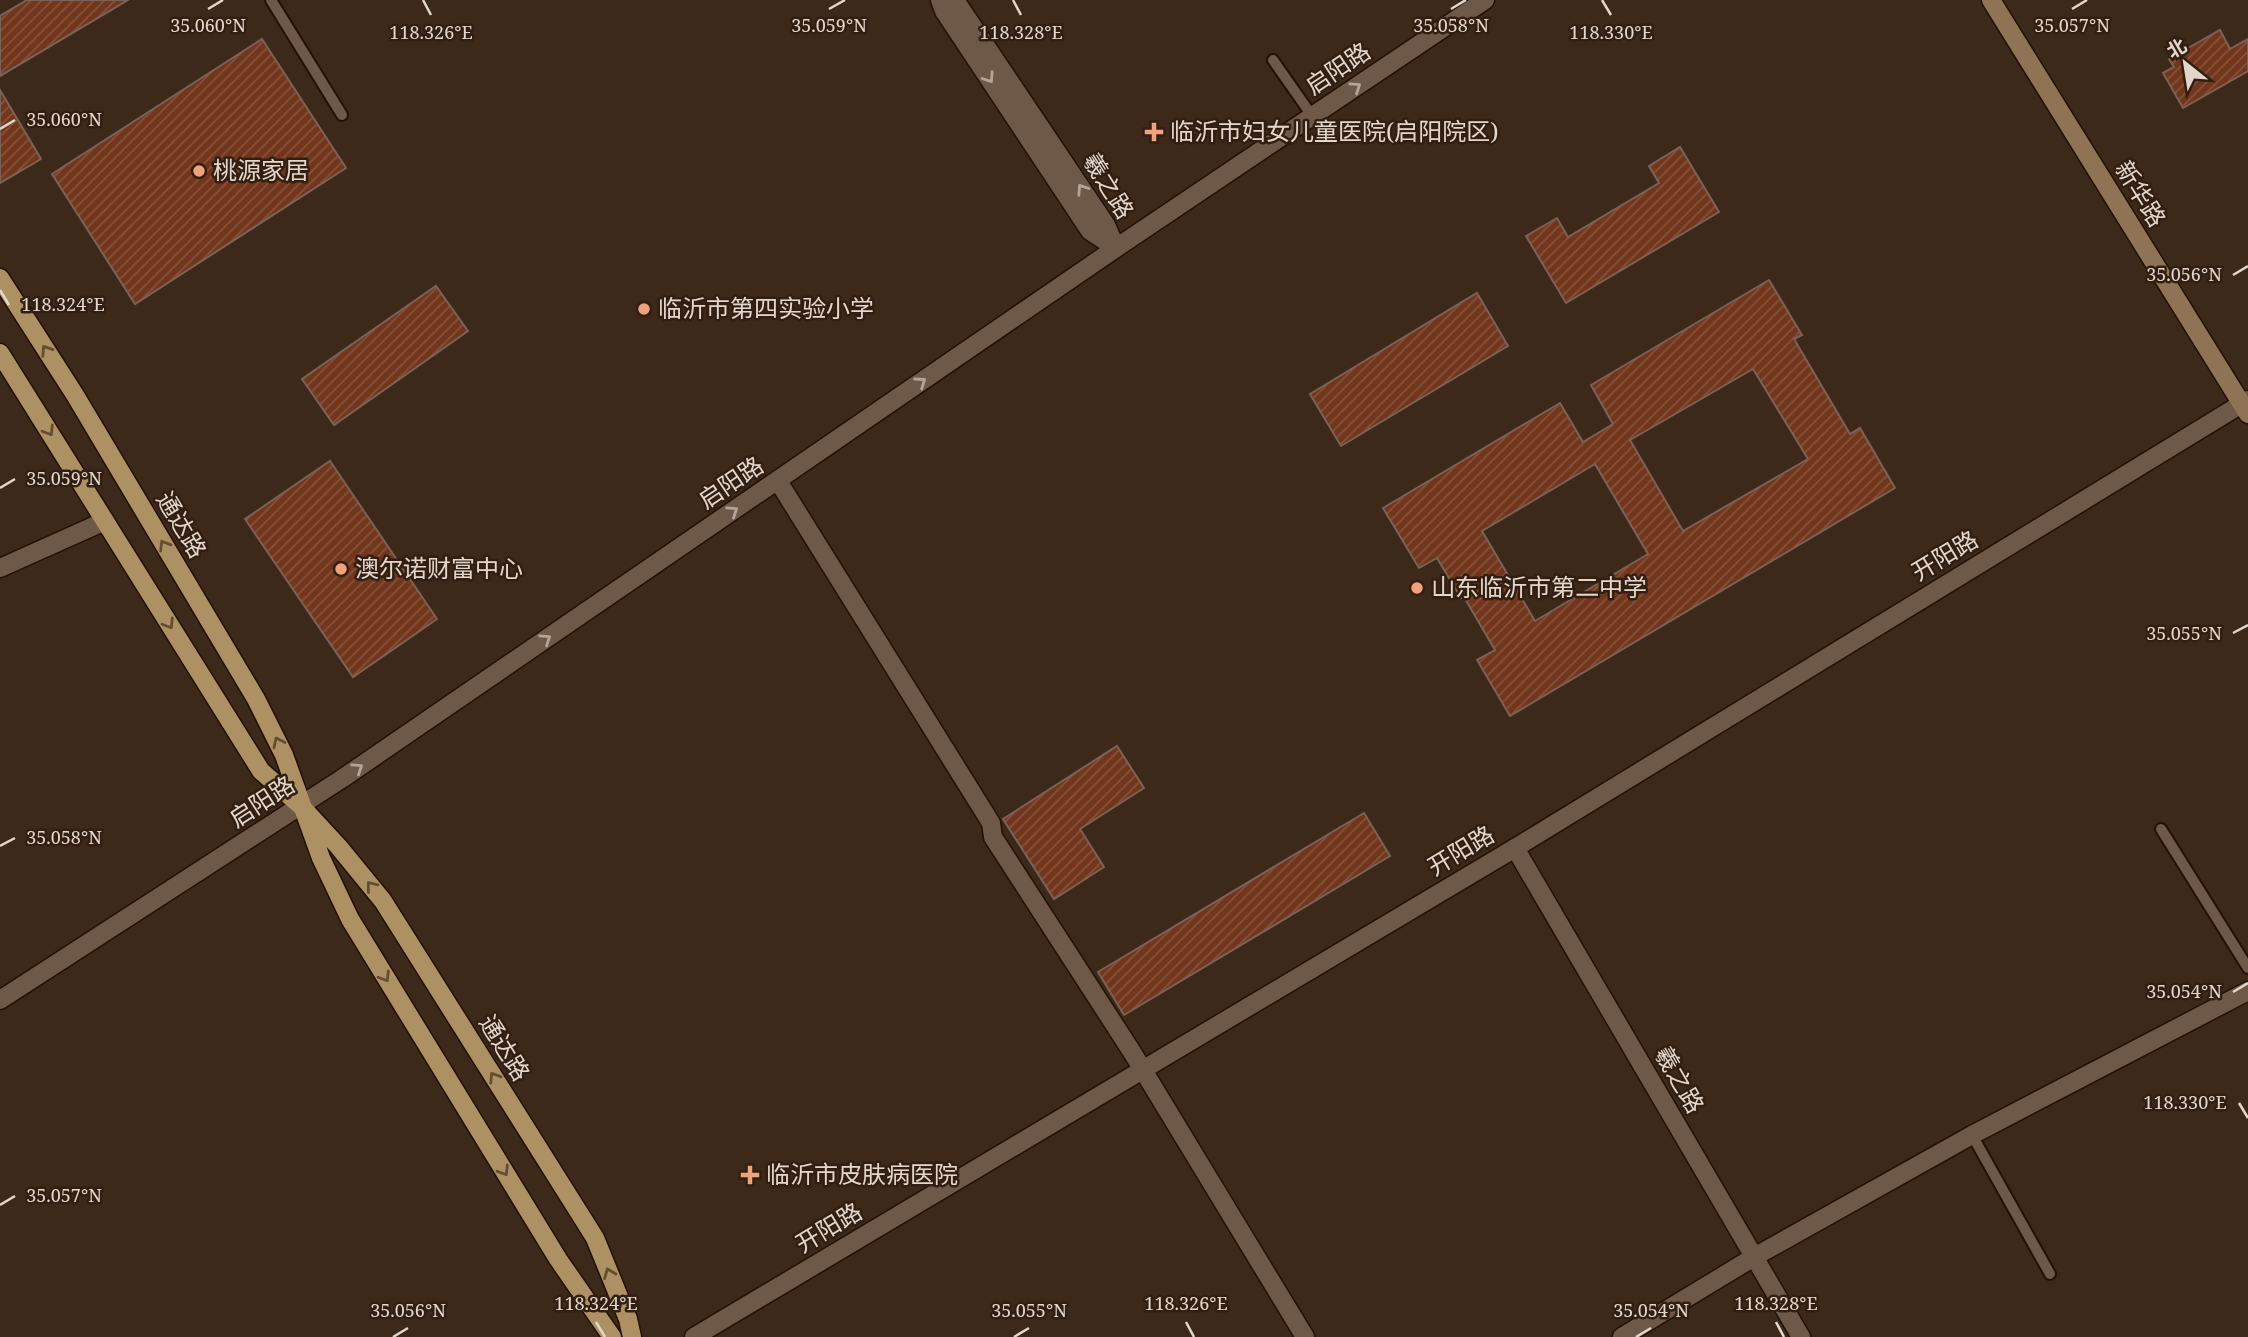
<svg xmlns="http://www.w3.org/2000/svg" width="2248" height="1337" font-family="'Noto Serif','Noto Sans SC',serif">
	<style>
		.building { fill: url(#building-hatch); stroke: #7b6157; stroke-width: 2; fill-rule: evenodd }
		.lines { fill: none; stroke-linecap: round; stroke-linejoin: round }
		.service-casing { stroke: #221104; stroke-width: 14 }
		.minor-casing { stroke: #221104; stroke-width: 21 }
		.tertiary-casing { stroke: #221104; stroke-width: 21 }
		.secondary-casing { stroke: #221104; stroke-width: 21 }
		.primary-casing { stroke: #221104; stroke-width: 21 }
		.service { stroke: #6e5848; stroke-width: 10 }
		.minor { stroke: #6e5848; stroke-width: 18 }
		.tertiary { stroke: #6e5848; stroke-width: 18 }
		.secondary { stroke: #8e7455; stroke-width: 18 }
		.primary { stroke: #ae9162; stroke-width: 18 }
		.oneway { stroke: #b4a498 }
		.oneway2 { stroke: #644d31 }
		.ticks { fill: none; stroke: #e3d7cd; stroke-width: 2.5 }
		.poi-dot { fill: #f0a278; stroke: #321f11; stroke-width: 2.5 }
		.labels { text-anchor: middle; stroke-width: 5; stroke-linejoin: round; paint-order: stroke }
		.street-label { font-size: 24px; fill: #e3d7cd; stroke: #321f11 }
		.poi-label { font-size: 24px; fill: #e3d7cd; stroke: #321f11; text-anchor: start }
		.ticks-label { font-size: 18px; text-anchor: middle; fill: #e3d7cd; stroke: #321f11; stroke-width: 5; stroke-linejoin: round; paint-order: stroke }
	</style>
	<defs>
		<pattern id="building-hatch" width="6" height="6" patternUnits="userSpaceOnUse" patternTransform="scale(1.75)"><rect width="6" height="6" fill="#72361c"/><path d="M-1 1l2-2M0 6l6-6M5 7l2-2" fill="none" stroke="#86523c"/></pattern>
	</defs>
	<rect width="100%" height="100%" fill="#3c291a"/>
	<path class="building" d="M27 0H128L0 76V16Z
		M2220 30 2230 49 2248 39V71L2183 108 2163 73 2174 67 2169 59Z
		M262 39 346 168 135 304 52 174Z
		M0 90 41 159 0 183Z
		M1680 147 1719 212 1566 303 1526 236 1557 218 1568 237 1659 183 1649 166Z
		M1769 280 1802 335 1794 339 1850 434 1860 428 1895 488 1510 716 1477 660 1495 650 1464 597 1461 598 1437 558 1419 568 1383 508 1560 403 1583 442 1613 424 1591 385ZM1753 369 1808 459 1683 531 1630 440ZM1595 464 1648 554 1535 621 1482 531Z
		M436 286 468 331 334 425 302 379Z
		M1477 293 1508 346 1341 446 1310 394Z
		M330 461 437 619 353 677 245 519Z
		M1117 746 1144 788 1080 829 1104 867 1054 899 1003 819Z
		M1364 813 1390 856 1124 1015 1098 972Z"/>
	<g class="lines">
		<g class="service-casing">
			<path id="service" d="M271 0 342 115
				M1273 60 1308 110
				M2161 829 2248 968
				M1972 1135 2050 1274"/>
		</g>
		<g class="minor-casing">
			<path id="minor" d="M940 0 944 11 1090 231 1116 248
				M955 0 1106 225 1116 248
				M778 481 991 823 993 837 1132 1052 1305 1337
				M0 568 105 521
				M1515 848 1801 1337
				M0 1000 343 778 1116 248 1485 0
				M1622 1337 1754 1257 1972 1135 2248 991"/>
		</g>
		<g class="tertiary-casing">
			<path id="tertiary" d="M694 1337 1515 848 2248 400"/>
		</g>
		<g class="secondary-casing">
			<path id="secondary" d="M1991 0 2248 414"/>
		</g>
		<g class="primary-casing">
			<path id="primary" d="M0 278 75 395 256 699 284 755 321 858 350 919 558 1259 612 1337
				M0 353 261 771 301 806 338 846 383 901 595 1238 628 1319 632 1337"/>
		</g>
		<use href="#service" class="service"/>
		<use href="#minor" class="minor"/>
		<use href="#tertiary" class="tertiary"/>
		<use href="#secondary" class="secondary"/>
		<use href="#primary" class="primary"/>
	</g>
	<defs><path id="oneway-chevron" d="M-2-3.5L2.5 0L-2 3.5" fill="none" stroke-width="1.6" stroke-linecap="round" stroke-linejoin="round" transform="scale(1.75)"/></defs>
	<g class="oneway">
		<use href="#oneway-chevron" transform="translate(989 78) rotate(56)"/>
		<use href="#oneway-chevron" transform="translate(1356 87) rotate(-34)"/>
		<use href="#oneway-chevron" transform="translate(1082 189) rotate(-124)"/>
		<use href="#oneway-chevron" transform="translate(921 382) rotate(-35)"/>
		<use href="#oneway-chevron" transform="translate(733 511) rotate(-34)"/>
		<use href="#oneway-chevron" transform="translate(546 639) rotate(-34)"/>
		<use href="#oneway-chevron" transform="translate(358 768) rotate(-34)"/>
	</g>
	<g class="oneway2">
		<use href="#oneway-chevron" transform="translate(46 350) rotate(-123)"/>
		<use href="#oneway-chevron" transform="translate(49 431) rotate(58)"/>
		<use href="#oneway-chevron" transform="translate(164 545) rotate(-121)"/>
		<use href="#oneway-chevron" transform="translate(169 624) rotate(58)"/>
		<use href="#oneway-chevron" transform="translate(278 742) rotate(-116)"/>
		<use href="#oneway-chevron" transform="translate(371 886) rotate(-129)"/>
		<use href="#oneway-chevron" transform="translate(385 977) rotate(58)"/>
		<use href="#oneway-chevron" transform="translate(494 1077) rotate(-122)"/>
		<use href="#oneway-chevron" transform="translate(504 1171) rotate(58)"/>
		<use href="#oneway-chevron" transform="translate(609 1273) rotate(-112)"/>
	</g>
	<path class="ticks" d="M423 0 431 15M1013 0 1021 15M1602 0 1611 15M208 9 223 0M829 9 845 0M1451 9 1466 0M2072 9 2087 0M0 129 15 120M2233 275 2248 266M0 290 9 305M0 488 15 479M2233 633 2248 625M0 846 15 838M2233 992 2248 983M2239 1103 2248 1118M0 1205 15 1196M596 1322 605 1337M1186 1322 1194 1337M1776 1322 1784 1337M393 1337 408 1328M1014 1337 1029 1328M1636 1337 1651 1328"/>
	<g class="poi-dot">
		<path d="M1150.5 121.5h7v7h7v7h-7v7h-7v-7h-7v-7h7z"/>
		<circle cx="199" cy="171" r="7"/>
		<circle cx="644" cy="309" r="7"/>
		<circle cx="341" cy="569" r="7"/>
		<circle cx="1417" cy="588" r="7"/>
		<path d="M746.5 1164.5h7v7h7v7h-7v7h-7v-7h-7v-7h7z"/>
	</g>
	<g class="labels">
		<g class="street-label">
			<text transform="translate(1338 69) rotate(-34)" y="8">启阳路</text>
			<text transform="translate(1108 186) rotate(58)" y="8">羲之路</text>
			<text transform="translate(2140 194) rotate(58)" y="8">新华路</text>
			<text transform="translate(731 483) rotate(-34)" y="8">启阳路</text>
			<text transform="translate(181 525) rotate(59)" y="8">通达路</text>
			<text transform="translate(1945 556) rotate(-31)" y="8">开阳路</text>
			<text transform="translate(262 802) rotate(-33)" y="8">启阳路</text>
			<text transform="translate(1461 851) rotate(-31)" y="8">开阳路</text>
			<text transform="translate(504 1048) rotate(58)" y="8">通达路</text>
			<text transform="translate(1679 1080) rotate(60)" y="8">羲之路</text>
			<text transform="translate(829 1228) rotate(-31)" y="8">开阳路</text>
		</g>
		<g class="poi-label">
			<text x="1170" y="140">临沂市妇女儿童医院(启阳院区)</text>
			<text x="213" y="179">桃源家居</text>
			<text x="658" y="317">临沂市第四实验小学</text>
			<text x="355" y="577">澳尔诺财富中心</text>
			<text x="1431" y="596">山东临沂市第二中学</text>
			<text x="766" y="1183">临沂市皮肤病医院</text>
		</g>
	</g>
	<g class="ticks-label">
		<text x="208" y="32">35.060°N</text>
		<text x="829" y="32">35.059°N</text>
		<text x="1451" y="32">35.058°N</text>
		<text x="2072" y="32">35.057°N</text>
		<text x="431" y="39">118.326°E</text>
		<text x="1611" y="39">118.330°E</text>
		<text x="1021" y="39">118.328°E</text>
		<text x="64" y="126">35.060°N</text>
		<text x="2184" y="281">35.056°N</text>
		<text x="63" y="311">118.324°E</text>
		<text x="64" y="485">35.059°N</text>
		<text x="2184" y="640">35.055°N</text>
		<text x="64" y="844">35.058°N</text>
		<text x="2184" y="998">35.054°N</text>
		<text x="2185" y="1109">118.330°E</text>
		<text x="64" y="1202">35.057°N</text>
		<text x="596" y="1310">118.324°E</text>
		<text x="1186" y="1310">118.326°E</text>
		<text x="1776" y="1310">118.328°E</text>
		<text x="408" y="1317">35.056°N</text>
		<text x="1029" y="1317">35.055°N</text>
		<text x="1651" y="1317">35.054°N</text>
	</g>
	<g transform="translate(2185 63) rotate(330)" stroke="#321f11" stroke-width="5" paint-order="stroke">
	<path d="M0-5L12 26L0 18L-12 26Z" fill="#e3d7cd"/>
	<text y="-10" font-size="19" font-weight="bold" text-anchor="middle" fill="#e3d7cd">北</text>
	</g>
</svg>
